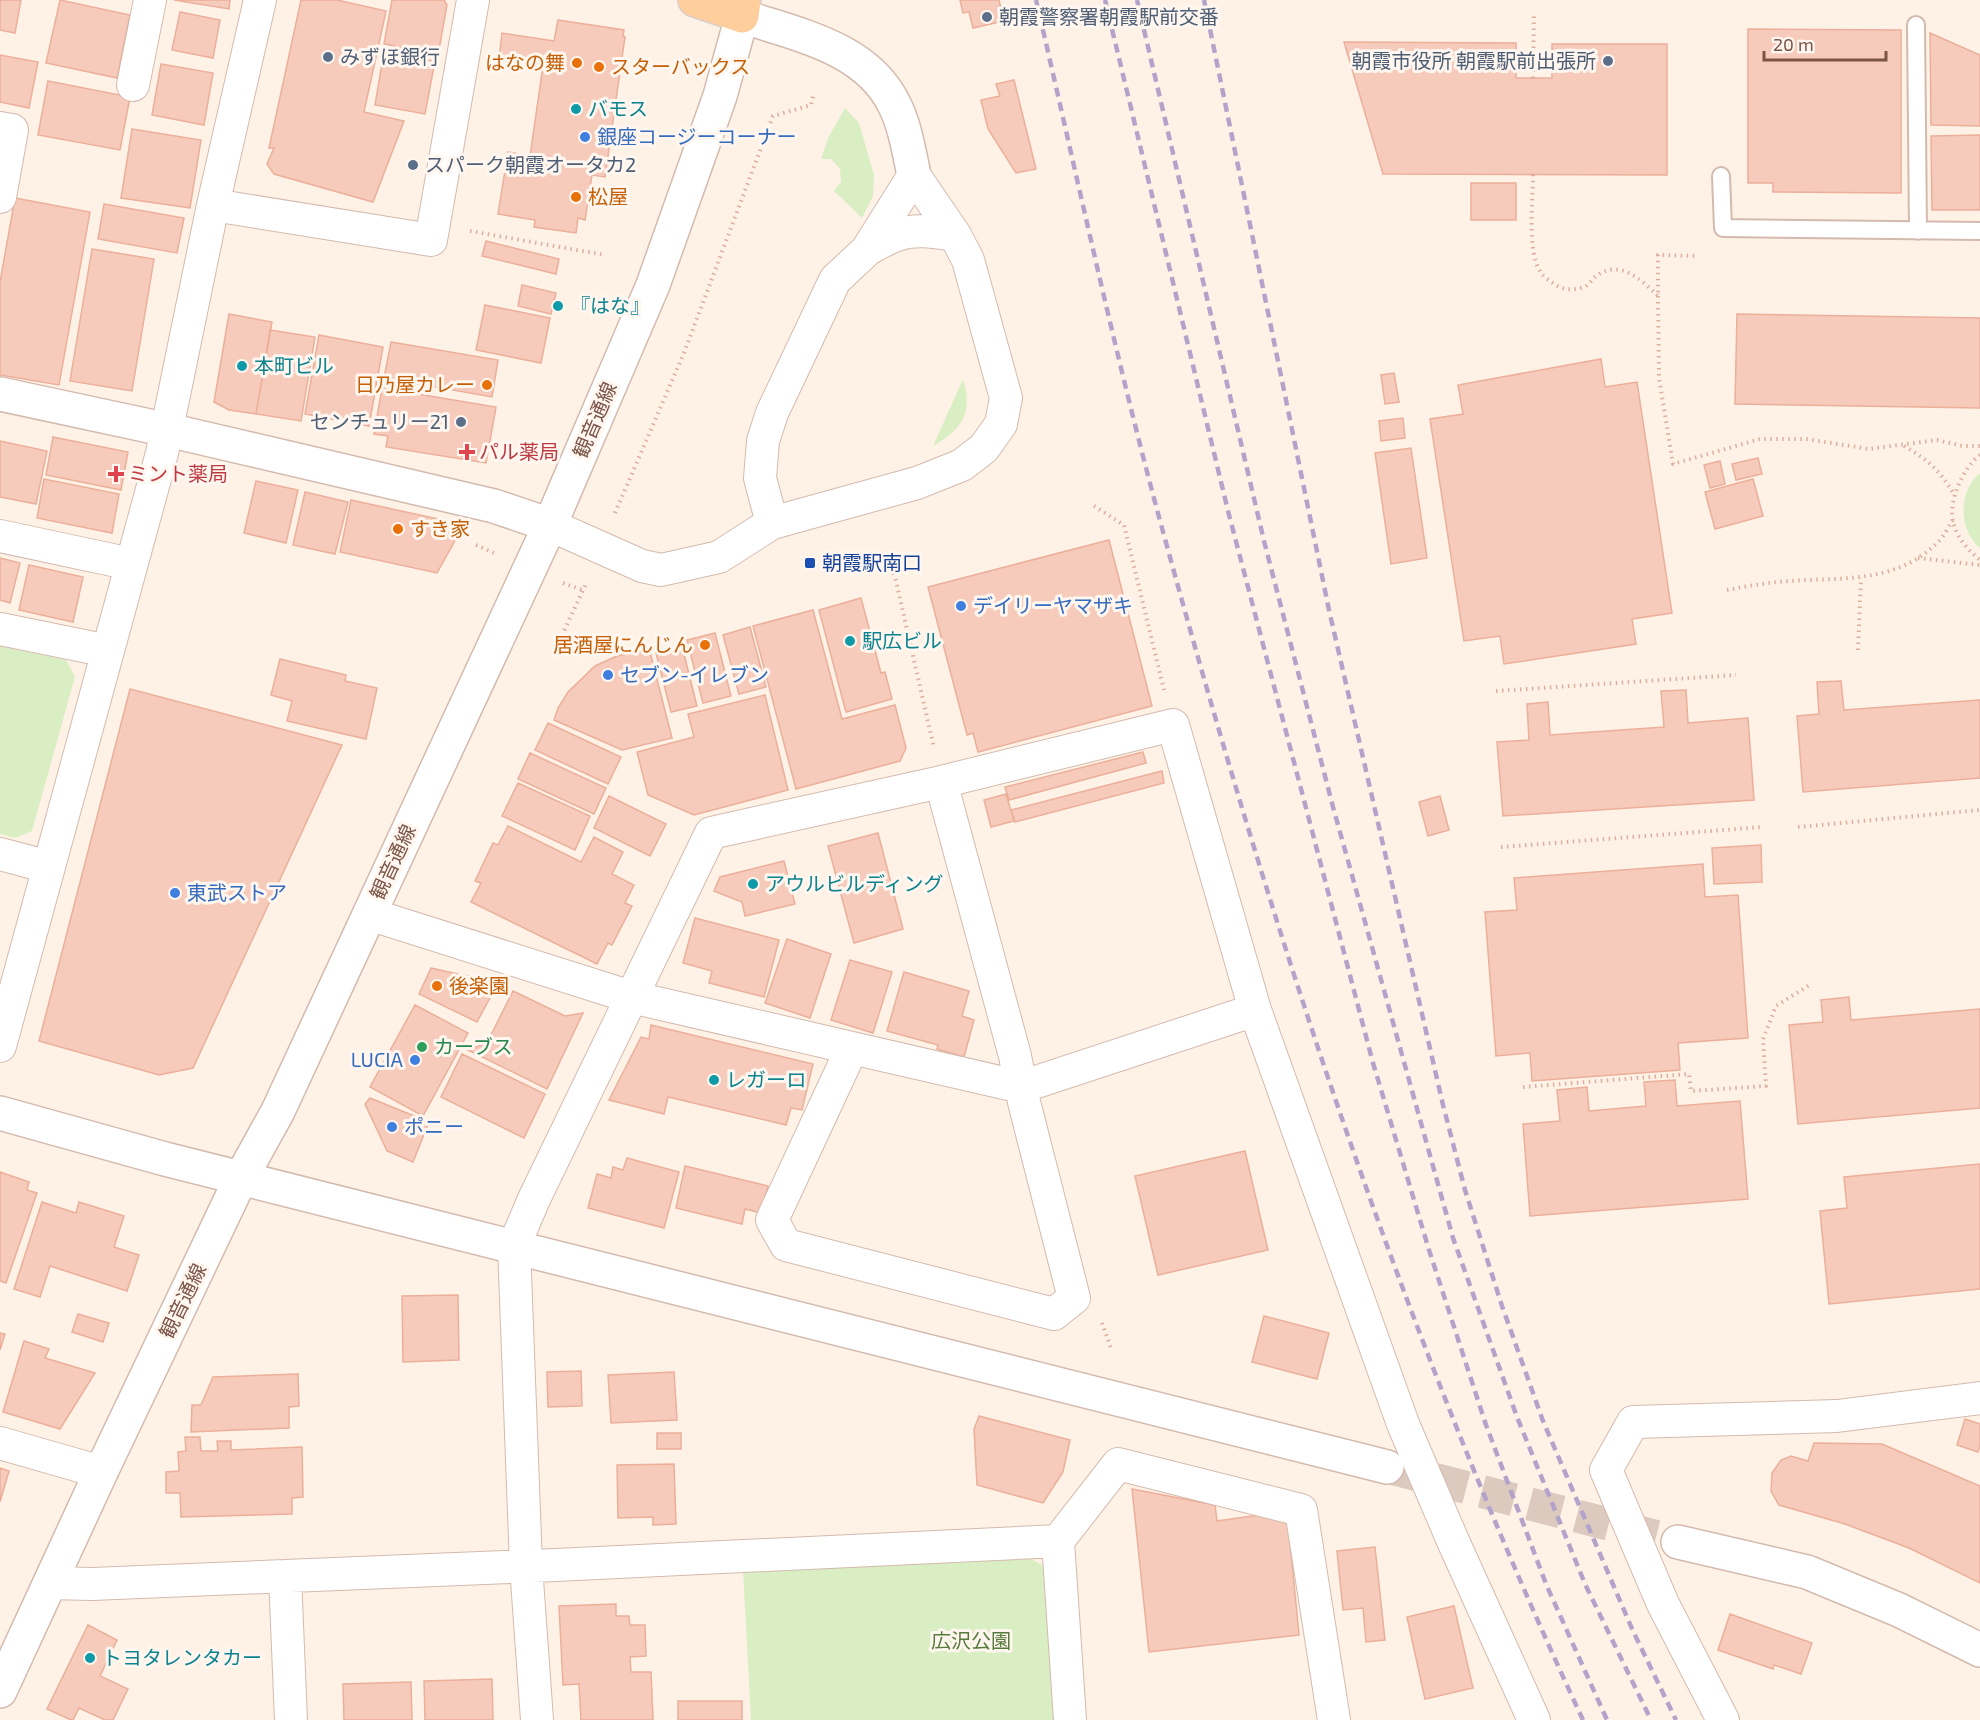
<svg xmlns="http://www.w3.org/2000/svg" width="1980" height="1720" font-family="'Exo 2','Noto Sans JP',sans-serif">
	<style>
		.green { fill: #daeec3 }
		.building { fill: #f6cbbb; stroke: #ebaf9a; stroke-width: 1.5 }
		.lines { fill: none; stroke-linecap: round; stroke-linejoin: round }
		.tertiary-tunnel { stroke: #ddcabf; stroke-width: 33; stroke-dasharray: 33 16; stroke-linecap: butt }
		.service-casing { stroke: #d4baae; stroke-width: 20 }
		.minor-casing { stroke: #d4baae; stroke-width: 34 }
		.tertiary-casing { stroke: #d4baae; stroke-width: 36 }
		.primary-casing { stroke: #dacfcc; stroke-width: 36 }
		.path { stroke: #dcae9e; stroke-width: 4; stroke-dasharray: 1.5 4.5; stroke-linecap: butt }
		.service { stroke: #fff; stroke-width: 16 }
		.minor { stroke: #fff; stroke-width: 32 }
		.tertiary { stroke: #fff; stroke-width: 33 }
		.primary { stroke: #ffce9d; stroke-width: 33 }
		.rail { stroke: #b3a3ca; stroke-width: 4.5; stroke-dasharray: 9 6; stroke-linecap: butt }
		.service-dot { fill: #5c6f8a; stroke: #fff7ef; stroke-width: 2 }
		.food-dot { fill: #e8710a; stroke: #fff7ef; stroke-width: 2 }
		.culture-dot { fill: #0f9aa8; stroke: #fff7ef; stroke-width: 2 }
		.shop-dot { fill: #3f7fe0; stroke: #fff7ef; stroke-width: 2 }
		.health-dot { fill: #e0444e; stroke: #fff7ef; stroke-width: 2 }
		.transit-dot { fill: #1a4fb4; stroke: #fff7ef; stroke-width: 2 }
		.leisure-dot { fill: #2e9e5b; stroke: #fff7ef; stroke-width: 2 }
		.labels { text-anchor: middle; stroke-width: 6; stroke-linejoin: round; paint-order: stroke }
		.service-label { font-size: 20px; fill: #4e5e75; stroke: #fff7ef; text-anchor: start }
		.food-label { font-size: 20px; fill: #c56008; stroke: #fff7ef; text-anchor: start }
		.culture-label { font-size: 20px; fill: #0d838f; stroke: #fff7ef; text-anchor: start }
		.shop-label { font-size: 20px; fill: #366cbe; stroke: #fff7ef; text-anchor: start }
		.street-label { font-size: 20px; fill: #7b5448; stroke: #fff7ef }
		.health-label { font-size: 20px; fill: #be3a42; stroke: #fff7ef; text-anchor: start }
		.transit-label { font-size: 20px; fill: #164399; stroke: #fff7ef; text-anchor: start }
		.leisure-label { font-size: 20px; fill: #27864d; stroke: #fff7ef; text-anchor: start }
		.park-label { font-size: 20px; fill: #577b3c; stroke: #fff7ef }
	</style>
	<rect width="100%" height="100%" fill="#fef2e7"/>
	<path class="green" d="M845 108 859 123 874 175 873 196 862 218 834 191 841 182 840 169 831 159H821L828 138Z
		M963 379C973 412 963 429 933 446Z
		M1980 473V548C1958 530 1958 491 1980 473Z
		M0 646 66 660 75 677 32 831 15 838 0 834Z
		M1031 1559 1050 1569 1056 1720H751L743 1571Z"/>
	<path class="building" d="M0 0H21L15 33 0 30Z
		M60 0 130 15 117 78 46 63Z
		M174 0H230L229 9Z
		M301 0H337L386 11 364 112 404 121 373 202 274 174 267 164 274 148H269Z
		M392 0H444L447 5 438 55 384 44Z
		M960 0H999L1004 21 973 28 969 12 963 13Z
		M180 12 220 20 213 58 172 50Z
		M558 20 624 30 623 36 625 37 605 177 592 175 585 220 578 218 576 233 534 227 535 220 498 214 508 152 530 156 543 66 499 60 502 33 554 41Z
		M1748 29 1901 30V193L1773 192V183H1748Z
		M1930 33 1980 55V126L1931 125Z
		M1344 42 1516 43V78H1552V44H1667V175L1383 174Z
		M384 52 435 61 425 114 375 105Z
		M0 55 38 62 29 108 0 102Z
		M161 64 213 73 204 125 152 115Z
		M1014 80 1036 169 1016 173 988 129 981 100 1000 96 996 84Z
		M48 81 130 97 120 150 38 135Z
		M132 129 201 140 190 208 121 198Z
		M1980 135V210H1932L1931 136Z
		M1471 183H1516V220H1471Z
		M15 198 90 212 59 385 0 375V282Z
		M104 204 184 218 177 253 98 239Z
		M486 241 559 259 556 274 482 256Z
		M92 249 154 259 132 391 70 381Z
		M522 285 556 293 551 314 518 306Z
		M485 305 550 318 541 363 476 350Z
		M229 314 272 322 256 414 229 410 214 402Z
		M1737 314 1980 318V408L1735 404Z
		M270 330 315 337 301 421 256 414Z
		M319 335 383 347 369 426 305 414Z
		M391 342 498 360 492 397 384 378Z
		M1601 359 1605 387 1637 382 1672 613 1632 619 1636 644 1504 664 1500 636 1464 641 1430 419 1463 414 1458 385Z
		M1394 373 1399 402 1385 404 1381 375Z
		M382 388 496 407 486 463 386 447 388 436 374 434Z
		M1403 418 1405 438 1381 441 1379 421Z
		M53 437 128 452 121 490 46 475Z
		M0 441 47 451 36 504 0 497Z
		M1411 448 1427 558 1391 564 1375 453Z
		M1758 458 1762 474 1736 480 1732 464Z
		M1720 461 1725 484 1710 488 1704 465Z
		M44 479 119 494 112 533 37 518Z
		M1753 479 1763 516 1715 529 1705 492Z
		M256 481 298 490 286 543 244 533Z
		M305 492 348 502 335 554 293 545Z
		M351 500 447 521 457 537 437 573 340 552Z
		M1109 540 1152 706 978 752 973 733 967 735 928 587Z
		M0 558 20 563 10 603 0 600Z
		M29 565 83 577 73 622 19 610Z
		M861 598 881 673 885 672 892 699 846 712 819 610Z
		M813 610 842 719 895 705 906 748 900 761 796 789 753 626Z
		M750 627 766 687 739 694 723 635Z
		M715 633 731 696 703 703 687 640Z
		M682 646 697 706 671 712 656 653Z
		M649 648 672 738 622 750 554 720 558 708 568 692 595 666 617 656Z
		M280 659 346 675 345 681 377 688 366 739 287 721 292 701 271 695Z
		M1841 681 1844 710 1980 700V778L1803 792 1797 716 1819 714 1817 682Z
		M130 689 342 745 193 1068 159 1075 39 1041Z
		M1686 690 1688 723 1748 718 1754 800 1503 816 1497 742 1529 740 1527 704 1548 702 1550 735 1664 727 1661 691Z
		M765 695 788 790 694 815 648 795 637 752 694 737 688 714Z
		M548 723 621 757 608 784 535 750Z
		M1143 752 1146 763 1009 800 1005 787Z
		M530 753 606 788 594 814 518 779Z
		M1162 771 1164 783 1015 822 1011 810Z
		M518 783 590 816 575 850 502 816Z
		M1006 794 1014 821 991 827 984 800Z
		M609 796 666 824 650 856 594 828Z
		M1440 796 1449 830 1428 836 1419 802Z
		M508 826 581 862 594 837 623 852 612 874 634 885 625 903 632 906 612 945 608 943 597 964 471 902 481 883 475 881 493 843 498 845Z
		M878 833 903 929 854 943 828 846Z
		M1761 845 1762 882 1714 884 1712 848Z
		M784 861 795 904 745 916 742 902 714 891 720 877Z
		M1703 864 1705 897 1738 895 1748 1038 1678 1043 1680 1070 1532 1081 1530 1053 1496 1056 1485 912 1517 910 1514 878Z
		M695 918 779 940 764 997 709 983 712 971 683 963Z
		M787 939 831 954 810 1018 765 1003Z
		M850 960 892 972 873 1033 831 1020Z
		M431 968 498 983 477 1022 419 994Z
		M904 972 969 991 962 1016 974 1020 964 1057 937 1049 938 1045 887 1031Z
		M513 991 565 1016 583 1013 547 1089 468 1050 487 1043Z
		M1849 997 1851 1020 1980 1009V1108L1798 1124 1789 1025 1823 1022 1821 1000Z
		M415 1005 468 1033 423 1116 370 1087Z
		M651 1025 813 1064 802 1110 791 1108 786 1125 668 1097 664 1114 609 1100 641 1037 649 1039Z
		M462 1054 545 1094 524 1138 441 1097Z
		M1675 1080 1677 1106 1740 1101 1748 1199 1530 1216 1523 1124 1560 1121 1557 1090 1587 1087 1589 1111 1646 1106 1644 1082Z
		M370 1098 429 1122 413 1162 387 1151 365 1104Z
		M1245 1151 1268 1250 1158 1275 1135 1176Z
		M627 1158 679 1172 664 1228 588 1208 597 1174 611 1178 613 1167 623 1170Z
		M1980 1164V1289L1829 1304 1820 1211 1847 1208 1844 1177Z
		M685 1166 768 1186 761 1213 745 1209 742 1224 676 1208Z
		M0 1172 29 1182 27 1190 37 1193 6 1283 0 1281Z
		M42 1202 76 1213 79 1202 124 1216 114 1247 139 1255 127 1291 50 1266 40 1297 14 1289Z
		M458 1295 459 1360 403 1362 402 1296Z
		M78 1314 109 1323 103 1342 72 1332Z
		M1264 1316 1329 1333 1317 1379 1252 1362Z
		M0 1333 5 1334 0 1350Z
		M24 1341 49 1349 45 1358 95 1373 60 1429 3 1412Z
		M581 1371 582 1406 548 1407 547 1372Z
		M674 1372 677 1420 611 1423 608 1375Z
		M298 1374 299 1406 289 1407V1428L191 1432 192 1405H201L213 1377Z
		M979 1416 1070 1440 1063 1472 1043 1503 977 1485 974 1429Z
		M1965 1419 1980 1424V1445L1978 1452 1957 1445Z
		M657 1433H681V1449H657Z
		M185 1437H200L201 1451H218L217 1441H231V1450L302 1447 303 1497 292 1498V1514L181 1517 180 1493H166V1472L179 1471 178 1452 186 1451Z
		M1814 1443 1882 1444 1980 1486V1583L1909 1548 1845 1524 1779 1505 1771 1491 1772 1473 1781 1460 1791 1456 1808 1461Z
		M674 1464 676 1524 653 1525V1517L618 1518 617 1465Z
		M0 1468 9 1471 0 1502Z
		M1132 1489 1215 1505 1217 1521 1287 1511 1299 1635 1149 1652Z
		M1375 1547 1385 1640 1366 1642 1363 1608 1343 1610 1337 1551Z
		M616 1604V1616H629L630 1625H645L646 1656 630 1657 631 1672H651L653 1720H581L579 1684 563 1685 559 1606Z
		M1454 1606 1473 1688 1425 1699 1407 1617Z
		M1730 1614 1812 1643 1801 1674 1774 1665 1773 1669 1718 1650Z
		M88 1625 117 1640 100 1676 128 1689 113 1720H105L79 1708 73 1720H71L47 1709Z
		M492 1679 493 1720H425L424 1681Z
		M411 1682 412 1720H344L343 1684Z
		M678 1701H742V1720H678Z"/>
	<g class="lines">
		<path class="tertiary-tunnel" d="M1387 1467 1678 1542"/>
		<g class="service-casing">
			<path id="service" d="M1916 25 1918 231
				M1721 176 1723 228 1980 231"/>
		</g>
		<g class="minor-casing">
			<path id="minor" d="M133 85 150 0
				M0 128 12 130 0 197
				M213 205 431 240 473 0
				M867 250C901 229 916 228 955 235
				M550 525 642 566 661 570 719 557 772 523 917 483 962 465 984 448 1001 424 1006 398 968 260 955 235 914 175 867 250 835 280 772 413 763 441 760 478 772 523
				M0 536 131 564
				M0 629 108 651
				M0 854 49 867
				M369 914 631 997 1021 1087 1255 1010
				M0 1046 162 453 213 205 260 0
				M852 1048 772 1220 786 1245 1054 1314 1074 1298 1024 1102 1015 1056 941 782
				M0 1443 101 1472
				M285 1576 291 1720
				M50 1583 92 1584 556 1565 1058 1541
				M537 1720 526 1566 514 1246 534 1199 711 833 941 782 1173 725 1255 1010 1403 1424 1453 1541 1534 1720
				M1070 1720 1058 1541 1118 1464 1301 1510 1334 1720
				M1723 1720 1663 1604 1606 1470 1633 1422 1837 1416 1980 1398"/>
		</g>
		<g class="tertiary-casing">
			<path id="tertiary" d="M0 394 168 430 494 506 550 525
				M0 1113 165 1159 1387 1467
				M1678 1542 1807 1572 1899 1610 1980 1650
				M0 1691 101 1472 241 1178 278 1111 550 525 653 285 720 96 742 16C797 35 866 47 894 104 905 125 909 152 914 175"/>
		</g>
		<g class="primary-casing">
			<path id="primary" d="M695 0 742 16 744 0"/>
		</g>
		<path class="path" d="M1533 78 1534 12
			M1533 175C1533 198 1527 252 1540 271 1542 276 1549 280 1554 284 1563 290 1573 291 1584 287 1590 285 1592 278 1598 275 1620 259 1643 281 1658 296V255L1698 256
			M470 231 605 255
			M1658 296 1659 378 1673 464 1760 439H1806L1869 449 1937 440 1963 446H1980
			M1904 446C1930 461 1940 471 1955 496
			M1980 455C1963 467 1948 502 1953 522 1957 538 1968 550 1980 560
			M1094 506 1124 525 1164 690
			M615 513 684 353 773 116 811 105 814 93
			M476 545 494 553
			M889 556 896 581 934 748
			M1918 558 1980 565
			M563 583 582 590
			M1727 590C1743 587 1760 584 1777 582 1833 576 1892 587 1937 543 1944 537 1948 527 1953 520
			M1858 650 1861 578
			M554 652 587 582
			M1496 691 1736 675
			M1798 827 1980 810
			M1501 847 1763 827
			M1523 1087 1689 1074 1691 1091 1766 1086 1763 1039 1776 1006 1811 984
			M1102 1323 1111 1348"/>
		<use href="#service" class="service"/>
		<use href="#minor" class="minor"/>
		<use href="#tertiary" class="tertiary"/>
		<use href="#primary" class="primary"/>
		<path class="rail" d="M1036 0C1078 180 1116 361 1165 539 1275 942 1406 1341 1583 1720
			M1105 0 1228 511 1373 1063 1429 1250 1486 1425 1546 1584 1607 1720
			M1137 0 1264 541 1333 807 1453 1238 1517 1417 1585 1584 1651 1720
			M1204 0 1329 610 1443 1105 1465 1190 1502 1306 1543 1421 1633 1631 1676 1720"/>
	</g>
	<g class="service-dot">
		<circle cx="987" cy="17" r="6"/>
		<circle cx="328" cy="57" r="6"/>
		<circle cx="1608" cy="61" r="6"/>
		<circle cx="413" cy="165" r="6"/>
		<circle cx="461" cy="422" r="6"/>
	</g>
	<g class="food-dot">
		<circle cx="577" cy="63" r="6"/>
		<circle cx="599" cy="67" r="6"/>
		<circle cx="576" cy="197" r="6"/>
		<circle cx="487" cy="385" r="6"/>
		<circle cx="398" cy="529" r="6"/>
		<circle cx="705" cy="645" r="6"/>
		<circle cx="437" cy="986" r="6"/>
	</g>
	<g class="culture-dot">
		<circle cx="576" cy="109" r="6"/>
		<circle cx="558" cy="306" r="6"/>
		<circle cx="242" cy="366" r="6"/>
		<circle cx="850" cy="641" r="6"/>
		<circle cx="753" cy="884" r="6"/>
		<circle cx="714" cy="1080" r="6"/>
		<circle cx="90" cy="1658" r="6"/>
	</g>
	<g class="shop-dot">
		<circle cx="585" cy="137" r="6"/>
		<circle cx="961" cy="606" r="6"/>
		<circle cx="608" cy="675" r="6"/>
		<circle cx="175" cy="893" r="6"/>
		<circle cx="415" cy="1060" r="6"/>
		<circle cx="392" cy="1127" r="6"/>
	</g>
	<g class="health-dot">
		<path d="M464 443h6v6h6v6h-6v6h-6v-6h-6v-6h6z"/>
		<path d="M113 465h6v6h6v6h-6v6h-6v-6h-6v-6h6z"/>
	</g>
	<rect class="transit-dot" x="804" y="557" width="12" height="12" rx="3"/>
	<circle class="leisure-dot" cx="422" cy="1047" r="6"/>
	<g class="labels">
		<g class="service-label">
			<text x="999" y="24">朝霞警察署朝霞駅前交番</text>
			<text x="340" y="64">みずほ銀行</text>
			<text x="1596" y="68" text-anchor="end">朝霞市役所 朝霞駅前出張所</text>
			<text x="425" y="172">スパーク朝霞オータカ2</text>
			<text x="449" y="429" text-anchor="end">センチュリー21</text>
		</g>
		<g class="food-label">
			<text x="565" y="70" text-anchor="end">はなの舞</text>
			<text x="611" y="74">スターバックス</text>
			<text x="588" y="204">松屋</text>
			<text x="475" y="392" text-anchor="end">日乃屋カレー</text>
			<text x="410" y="536">すき家</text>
			<text x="693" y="652" text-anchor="end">居酒屋にんじん</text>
			<text x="449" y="993">後楽園</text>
		</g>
		<g class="culture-label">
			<text x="588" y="116">バモス</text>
			<text x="570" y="313">『はな』</text>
			<text x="254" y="373">本町ビル</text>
			<text x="862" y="648">駅広ビル</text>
			<text x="765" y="891">アウルビルディング</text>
			<text x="726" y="1087">レガーロ</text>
			<text x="102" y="1665">トヨタレンタカー</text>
		</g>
		<g class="shop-label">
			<text x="597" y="144">銀座コージーコーナー</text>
			<text x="973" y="613">デイリーヤマザキ</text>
			<text x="620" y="682">セブン-イレブン</text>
			<text x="187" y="900">東武ストア</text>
			<text x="403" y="1067" text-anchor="end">LUCIA</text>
			<text x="404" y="1134">ポニー</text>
		</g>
		<g class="street-label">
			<text transform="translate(595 420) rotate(-67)" y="7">観音通線</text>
			<text transform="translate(393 862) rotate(-65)" y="7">観音通線</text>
			<text transform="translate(183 1301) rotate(-64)" y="7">観音通線</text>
		</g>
		<g class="health-label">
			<text x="479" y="459">パル薬局</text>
			<text x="128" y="481">ミント薬局</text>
		</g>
		<g class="transit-label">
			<text x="822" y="570">朝霞駅南口</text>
		</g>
		<g class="leisure-label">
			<text x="434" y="1054">カーブス</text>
		</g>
		<g class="park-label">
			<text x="971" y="1648">広沢公園</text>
		</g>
	</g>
	<path d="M1764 51v9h122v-9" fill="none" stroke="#7b5448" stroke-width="3"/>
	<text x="1773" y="51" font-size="18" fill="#7b5448" stroke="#fff7ef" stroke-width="4.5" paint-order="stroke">20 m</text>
</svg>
